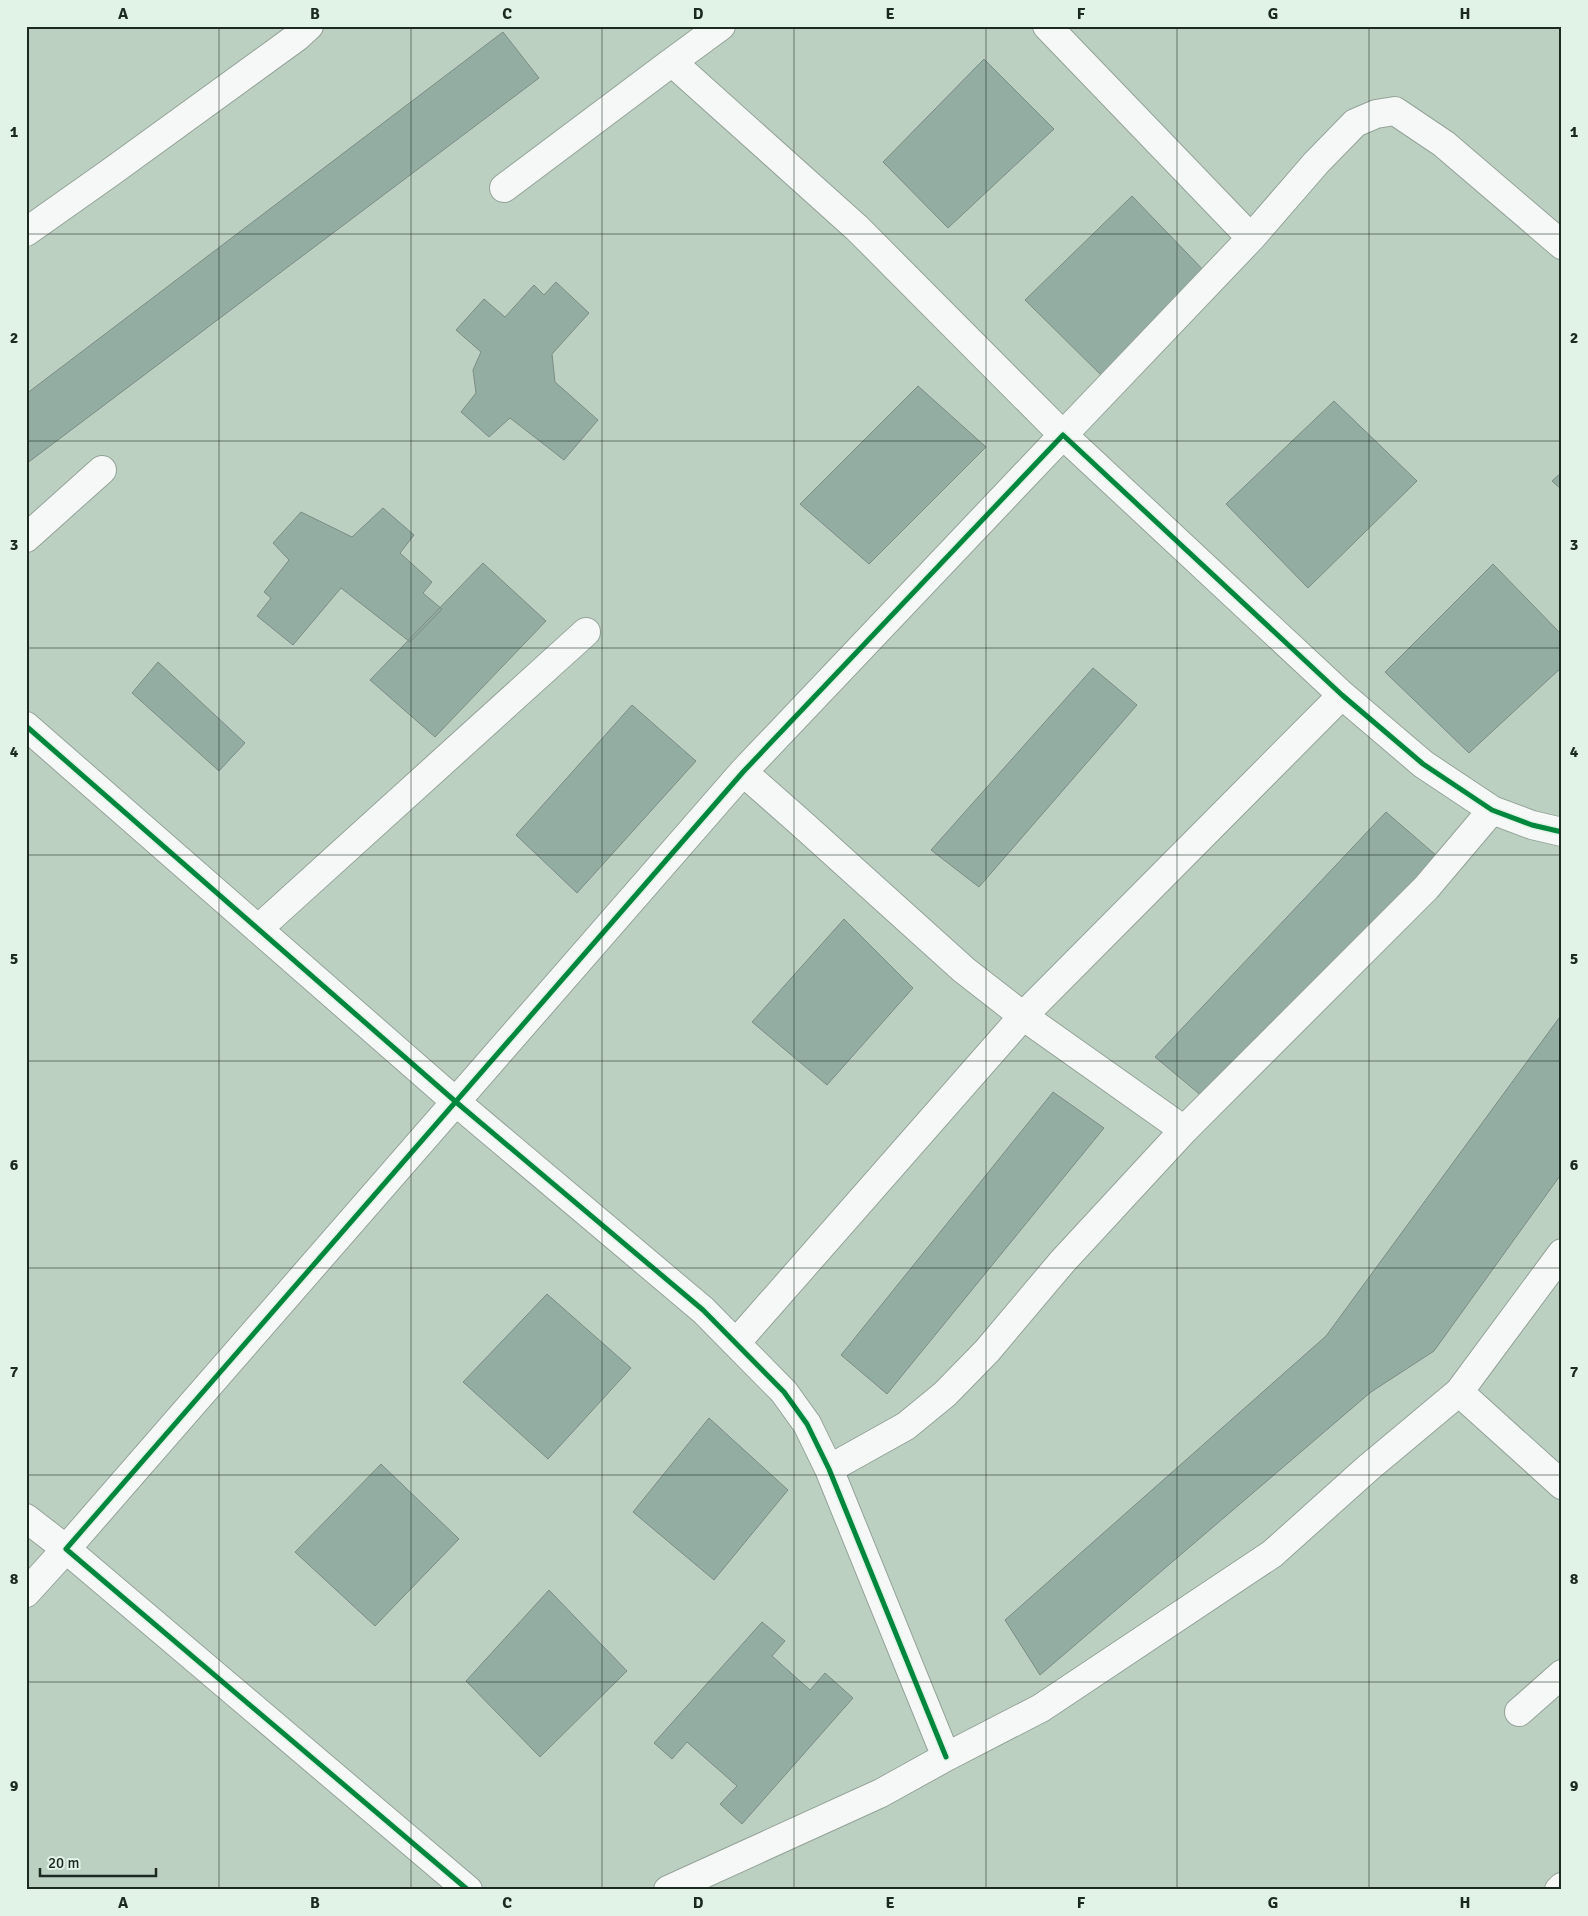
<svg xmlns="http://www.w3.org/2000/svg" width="1588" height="1916" font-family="Signika,sans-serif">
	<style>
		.building { fill: #93ada3; stroke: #7c8d84 }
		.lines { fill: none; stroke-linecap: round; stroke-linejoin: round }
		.minor-casing { stroke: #94a399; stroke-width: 30 }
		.minor { stroke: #f5f8f6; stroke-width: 28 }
		.cycleway-casing { stroke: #e1f3e6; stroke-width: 8 }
		.cycleway { stroke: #00873e; stroke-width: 5 }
		.grid { fill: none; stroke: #1b2920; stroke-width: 1; stroke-opacity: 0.55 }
		.neatline { fill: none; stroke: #1b2920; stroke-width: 2 }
		.grid-label { font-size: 16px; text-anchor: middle; font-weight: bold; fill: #1b2920 }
	</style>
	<rect width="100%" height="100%" fill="#bcd0c2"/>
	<path class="building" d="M503 32 539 78 26 464V394Z
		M984 59 1054 129 948 228 883 162Z
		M1132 196 1211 278 1106 380 1025 300Z
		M556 282 589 313 552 354 555 382 598 420 564 460 510 418 489 437 461 412 476 393 473 370 481 352 456 330 484 299 505 317 534 285 544 295Z
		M918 386 986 447 869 564 800 504Z
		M1334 401 1417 481 1308 588 1226 504Z
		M1562 472V490L1552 481Z
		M383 508 414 535 400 553 432 582 423 593 442 609 410 642 341 588 293 645 257 616 271 598 264 592 289 560 273 543 301 512 352 537Z
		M483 563 546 621 435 737 370 680Z
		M1493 564 1562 635V667L1469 753 1385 672Z
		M158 662 245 743 219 771 132 693Z
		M1093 668 1137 705 979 887 931 850Z
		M632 705 696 761 577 893 516 835Z
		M1386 812 1437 856 1203 1097 1155 1057Z
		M844 919 913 988 827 1085 752 1022Z
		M1562 1014V1173L1434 1351 1371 1392 1040 1675 1005 1620 1326 1336Z
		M1053 1092 1104 1128 887 1394 841 1355Z
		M547 1294 631 1368 548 1459 463 1382Z
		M709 1418 788 1490 714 1580 633 1512Z
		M381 1464 459 1539 375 1626 295 1552Z
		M549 1590 627 1671 540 1757 466 1681Z
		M762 1622 785 1641 772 1656 810 1690 825 1673 853 1698 742 1824 720 1804 737 1786 687 1742 672 1759 654 1743Z"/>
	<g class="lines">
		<g class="minor-casing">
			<path id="minor" d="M721 26 672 62 857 228 1063 435 1251 238 1047 26
				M504 188 672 62
				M26 232 111 172 297 37 309 26
				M1251 238 1316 163 1355 123 1376 114 1395 111 1444 144 1562 245
				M26 538 102 470
				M26 726 456 1102 703 1310 784 1392 807 1424 829 1469 946 1757
				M743 772 801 823 964 970 1023 1016 1184 1130 1426 888 1492 810
				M258 929 586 632
				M736 1343 1023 1016 1342 695
				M1459 1392 1562 1485
				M829 1469 906 1426 945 1394 987 1351 1062 1262 1184 1130
				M26 1518 66 1549 26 1593
				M1519 1712 1562 1674
				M468 1890 66 1549 743 772 1063 435 1342 695 1423 764 1492 810 1532 825 1562 832
				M668 1890 881 1793 946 1757 1041 1708 1272 1554 1368 1468 1459 1392 1562 1253
				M1559 1890 1562 1887"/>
		</g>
		<use href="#minor" class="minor"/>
		<g class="cycleway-casing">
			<path id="cycleway" d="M26 726 456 1102 703 1310 784 1392 807 1424 829 1469 946 1757
				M468 1890 66 1549 743 772 1063 435 1342 695 1423 764 1492 810 1532 825 1562 832"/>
		</g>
		<use href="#cycleway" class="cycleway"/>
	</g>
	<path class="grid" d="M219 26V1890M411 26V1890M602 26V1890M794 26V1890M986 26V1890M1177 26V1890M1369 26V1890M26 234H1562M26 441H1562M26 648H1562M26 855H1562M26 1061H1562M26 1268H1562M26 1475H1562M26 1682H1562"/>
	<rect width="1588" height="1916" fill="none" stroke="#e1f3e6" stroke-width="55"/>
	<path d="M40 1868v8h116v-8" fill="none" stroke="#1b2920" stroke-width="2.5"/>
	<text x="48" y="1868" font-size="15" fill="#1b2920" stroke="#e1f3e6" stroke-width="4" paint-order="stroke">20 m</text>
	<rect x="28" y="28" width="1532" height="1860" class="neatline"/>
	<g class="grid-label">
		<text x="123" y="19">A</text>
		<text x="315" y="19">B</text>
		<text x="507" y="19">C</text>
		<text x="698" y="19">D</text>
		<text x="890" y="19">E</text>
		<text x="1081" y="19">F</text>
		<text x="1273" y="19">G</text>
		<text x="1465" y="19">H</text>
		<text x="14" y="137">1</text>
		<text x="1574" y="137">1</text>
		<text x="14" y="343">2</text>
		<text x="1574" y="343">2</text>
		<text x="14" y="550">3</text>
		<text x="1574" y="550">3</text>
		<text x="14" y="757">4</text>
		<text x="1574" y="757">4</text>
		<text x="14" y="964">5</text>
		<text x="1574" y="964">5</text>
		<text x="14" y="1170">6</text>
		<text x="1574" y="1170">6</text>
		<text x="14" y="1377">7</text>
		<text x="1574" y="1377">7</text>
		<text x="14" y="1584">8</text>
		<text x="1574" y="1584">8</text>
		<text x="14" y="1791">9</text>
		<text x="1574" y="1791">9</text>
		<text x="123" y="1908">A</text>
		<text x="315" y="1908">B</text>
		<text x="507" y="1908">C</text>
		<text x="698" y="1908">D</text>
		<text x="890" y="1908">E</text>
		<text x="1081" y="1908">F</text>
		<text x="1273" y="1908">G</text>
		<text x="1465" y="1908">H</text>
	</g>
</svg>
